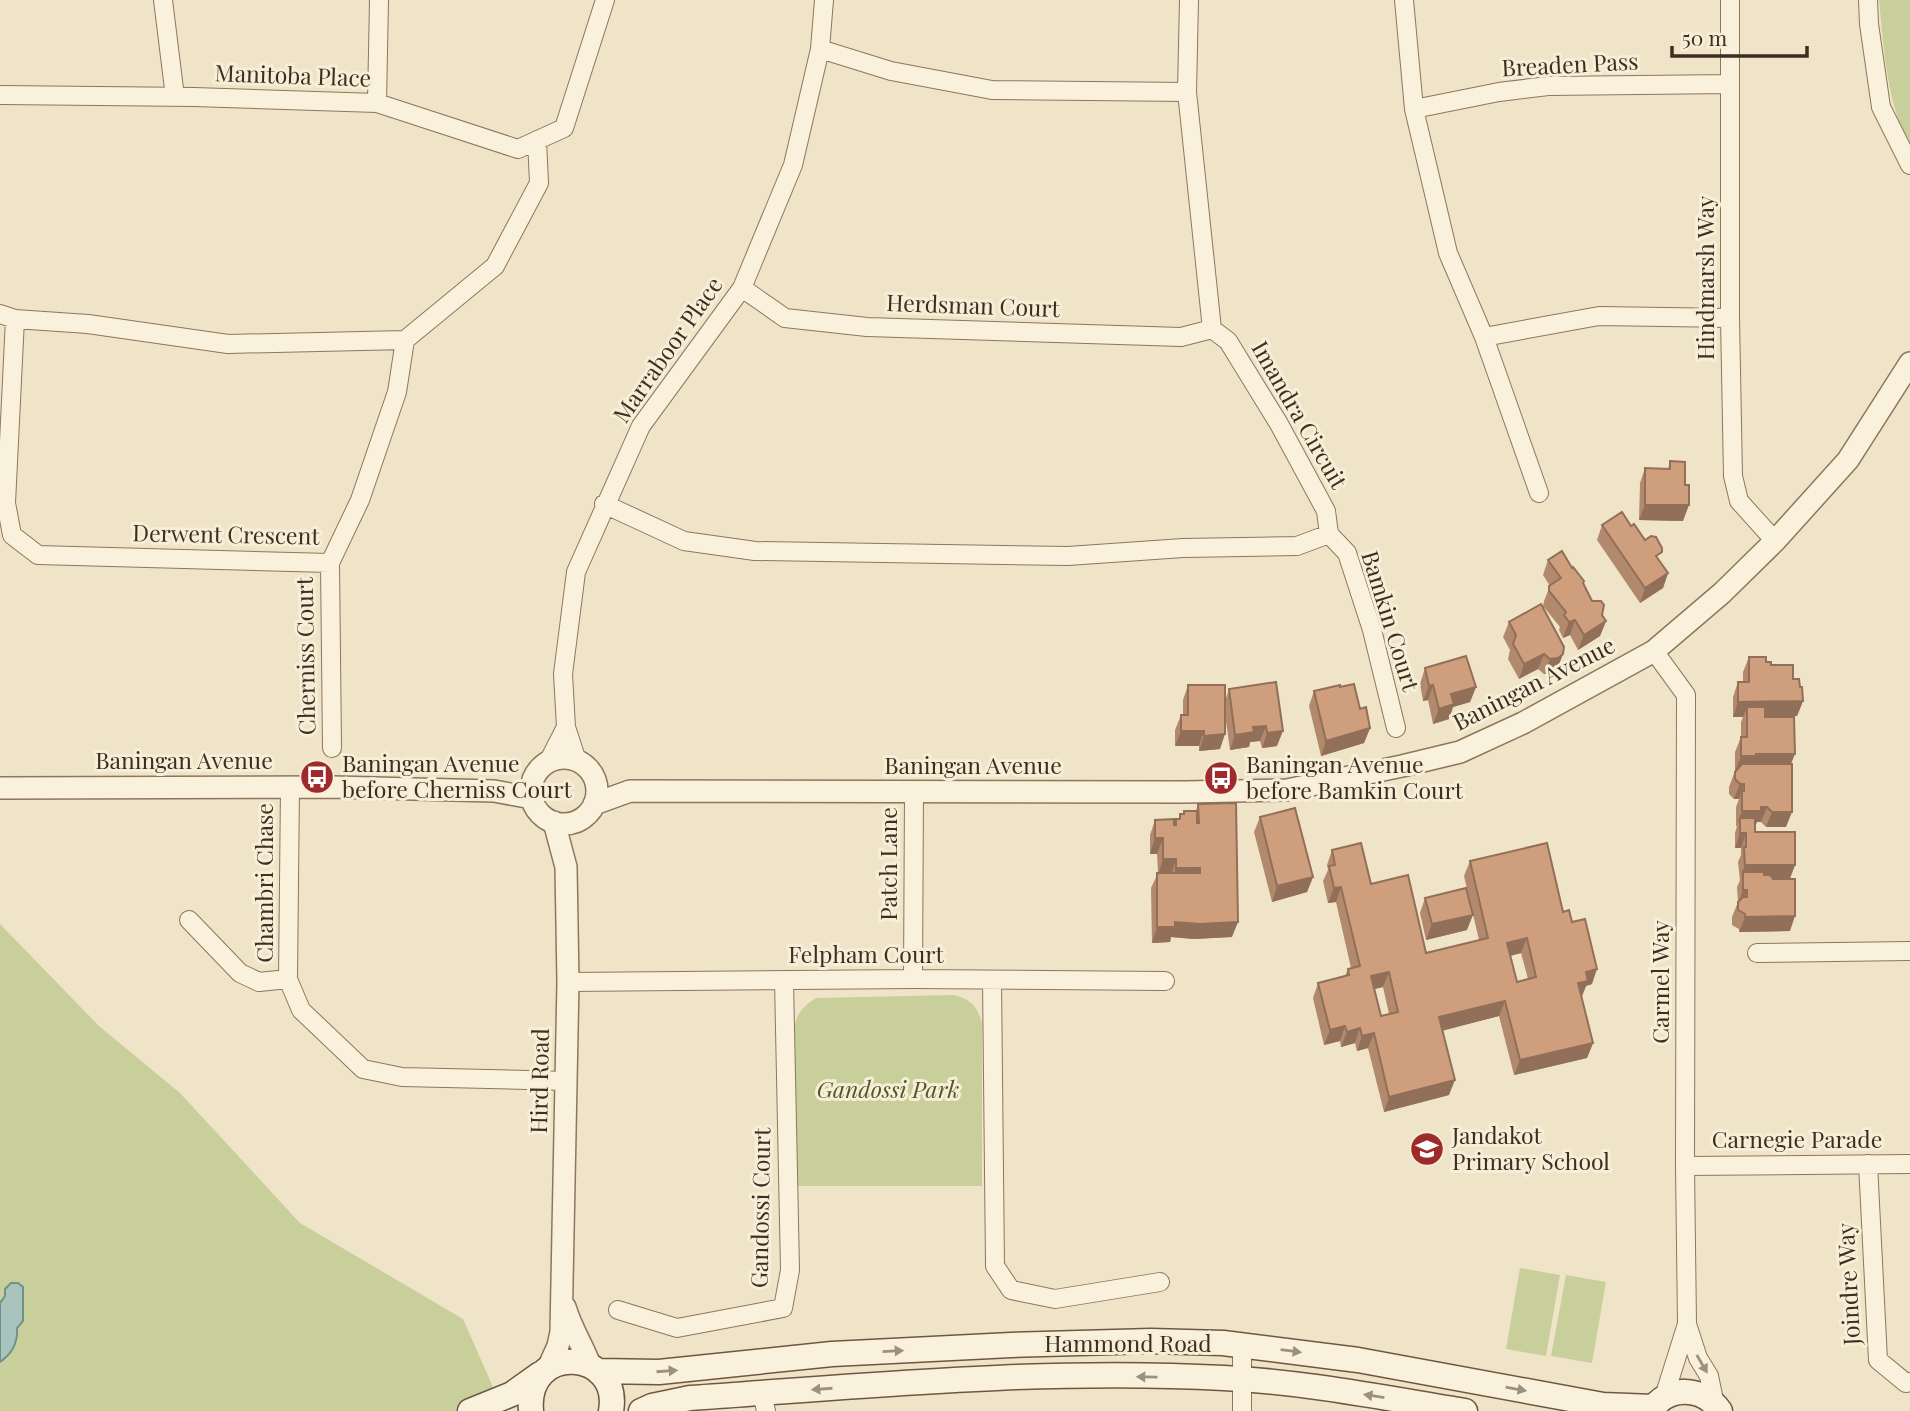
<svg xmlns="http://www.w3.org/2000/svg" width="1910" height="1411" font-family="'Playfair Display',serif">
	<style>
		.green { fill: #c9cf9b }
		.water { fill: #a9c4bc; stroke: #6f938a; stroke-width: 2 }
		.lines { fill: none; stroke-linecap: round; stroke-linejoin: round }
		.minor-casing { stroke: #8d765c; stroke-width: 20 }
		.tertiary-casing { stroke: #8d765c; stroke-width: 24 }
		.secondary-casing { stroke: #6f573f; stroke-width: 27 }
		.minor { stroke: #faf1dc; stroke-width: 18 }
		.tertiary { stroke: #faf1dc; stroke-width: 21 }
		.secondary { stroke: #faf1dc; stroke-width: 24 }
		.wall { fill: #b2896c; fill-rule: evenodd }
		.shaded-wall { fill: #916f58 }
		.building { fill: #cf9f7d; stroke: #916f58; stroke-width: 2; fill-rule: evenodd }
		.oneway { fill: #9c907e }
		.labels { text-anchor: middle; stroke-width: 6; stroke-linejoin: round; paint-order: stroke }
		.street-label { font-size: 23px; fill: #3d2e20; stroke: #f7eed8 }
		.poi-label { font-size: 23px; fill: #3d2e20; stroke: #f7eed8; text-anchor: start }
		.park-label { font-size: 23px; font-style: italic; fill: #4d5a26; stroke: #f7eed8 }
	</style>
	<rect width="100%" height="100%" fill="#f0e4c8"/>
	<path class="green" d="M1879 0H1910V149C1887 101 1884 52 1879 0Z
		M0 924 99 1026 180 1093 300 1223 463 1319 497 1396 460 1411H0Z
		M954 995C972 1000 977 1006 982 1023V1186H797L793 1036C795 1017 800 1008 816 998Z
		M1520 1268 1560 1275 1546 1356 1506 1349Z
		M1566 1275 1606 1282 1592 1363 1551 1356Z"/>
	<path class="water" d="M11 1283H18L23 1287V1321L17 1328C18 1343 12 1354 0 1362V1303L5 1296V1289Z"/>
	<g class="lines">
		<g class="minor-casing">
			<path id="minor" d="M163 0 175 97
				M1404 0 1414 109 1448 253 1484 337 1599 316 1730 318
				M1730 0V318L1733 476 1739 501 1775 541
				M1868 0 1869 24 1881 107 1910 165
				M1187 92 1189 0
				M0 95 194 97 377 103 518 149 564 128 605 0
				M377 103 379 0
				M1414 109 1499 92 1548 86 1730 84
				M742 288 785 318 867 327 1181 337 1212 329
				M0 314 15 319 88 324 228 344 405 340 397 392 360 500 330 563 38 555 12 535 6 503 15 319
				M1484 337 1539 493
				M405 340 495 266 539 183 537 140
				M604 504 684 541 755 551 1068 556 1183 548 1297 546 1329 534 1326 511 1279 424 1228 341 1212 329 1187 92 992 90 891 71 820 49
				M1329 534 1347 553 1372 630 1396 728
				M330 563 332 748
				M1654 651 1686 695 1685 1166 1687 1324 1698 1358 1709 1376 1715 1405
				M577 761 566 727 563 674 576 572 641 426 742 288 793 165 820 49 824 0
				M548 762 566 727
				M290 786 288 979 301 1010 363 1069 402 1077 567 1081
				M189 920 240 973 259 982 288 979
				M1757 953 1910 951
				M913 979 914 792
				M992 980 995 1266 1011 1290 1055 1299 1160 1282
				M568 982 913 979 1165 981
				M1868 1164 1878 1360 1906 1383 1910 1382
				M1685 1166 1910 1164
				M618 1310 677 1328 783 1308 790 1270 784 980
				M1242 1345V1411
				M762 1393 766 1411
				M1664 1397 1687 1324"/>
		</g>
		<g class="tertiary-casing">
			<path id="tertiary" d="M531 791a33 33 0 1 1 66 0a33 33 0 1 1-66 0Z
				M0 788 333 787 494 791 532 798
				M594 804 630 791 1186 792 1287 790 1402 766 1460 752 1523 723 1654 651 1722 593 1775 541 1848 460 1910 363
				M565 1307C572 1330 582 1344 590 1365
				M548 1368 558 1346 561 1332 568 982 566 867 554 822"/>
		</g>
		<g class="secondary-casing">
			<path id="secondary" d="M598 1371 659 1372 832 1354 1011 1345 1151 1341 1223 1343 1358 1360 1603 1405 1653 1407
				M470 1411 512 1394 540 1374
				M531 1411C525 1342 622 1349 611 1411
				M641 1411 652 1406 690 1398C865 1386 1048 1368 1224 1378 1305 1382 1385 1398 1465 1411
				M1651 1411C1667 1385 1703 1386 1720 1411"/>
		</g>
		<use href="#minor" class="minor"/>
		<use href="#tertiary" class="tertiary"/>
		<use href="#secondary" class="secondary"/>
	</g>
	<path class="wall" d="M1670 461 1685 485 1683 521 1639 520 1640 483 1645 468 1668 469Z
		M1602 525 1631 526 1659 560 1668 573 1663 588 1640 603 1597 540Z
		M1548 560 1572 568 1584 581 1583 584 1592 601 1606 621 1600 636 1578 650 1570 635 1563 638 1559 630 1560 627 1543 606 1544 601 1550 586 1543 575Z
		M1509 622 1563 654 1557 669 1552 673 1544 674 1538 669 1519 679 1508 659 1510 650 1503 637Z
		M1749 657 1766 662 1793 679 1800 687 1803 701 1797 716 1765 717 1791 764 1786 827H1766L1761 822H1757L1755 826V832L1795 865 1790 879V931L1739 932V929L1732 925V917L1738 902 1737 887 1740 880 1738 862 1741 855V848H1735V833L1737 826H1736V807L1739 799H1734L1729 794V787L1735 771V752L1741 737V722L1743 717H1733V697L1738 682H1743V672Z
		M1425 668 1476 687 1470 702 1453 707 1449 719 1433 724 1428 700 1423 701 1420 684Z
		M1276 682 1277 746 1262 748 1260 741 1250 742 1249 747 1230 750 1225 714 1220 749 1199 751V746H1175V730L1181 715H1183V700L1188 685 1225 701 1229 689Z
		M1340 687 1360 709 1370 728 1364 743 1321 756 1309 706 1314 691Z
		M1198 804 1232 937 1194 939 1171 937 1170 942 1152 943 1151 888 1158 873 1157 854H1150V835L1155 820 1174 824 1176 819H1179L1180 814H1183L1184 811H1196Z
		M1260 817 1313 877 1307 892 1272 902 1254 832Z
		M1332 850 1371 884 1426 953 1479 940 1464 876 1470 861 1563 912 1572 922 1592 984 1586 986 1582 996H1581L1593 1043 1587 1058 1514 1075 1499 1016 1443 1030 1449 1095 1384 1112 1368 1048 1357 1051 1355 1043 1341 1047 1340 1041 1324 1045 1313 998 1318 983 1345 976 1348 969 1351 968 1336 902 1328 903 1323 881 1328 870 1327 865ZM1521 953 1528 979 1517 982 1510 956ZM1383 987 1389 1014 1381 1016 1374 989Z
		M1425 898 1467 930 1426 940 1420 913Z"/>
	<path class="shaded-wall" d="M1645 505H1689L1683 521 1639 520Z
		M1668 573 1663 588 1640 603 1645 588Z
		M1575 620 1570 635 1563 638 1569 622Z
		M1606 621 1600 636 1578 650 1584 635Z
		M1544 654 1538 669 1519 679 1524 664Z
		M1563 654 1557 669 1552 673 1544 674 1550 659Z
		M1433 685 1428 700 1423 701 1429 686Z
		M1476 687 1470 702 1453 707 1449 719 1433 724 1439 709 1451 694Z
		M1803 701 1797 716 1747 717V707L1743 717H1733L1738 702Z
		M1266 726 1260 741 1250 742 1249 747 1230 750 1235 735 1253 727Z
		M1370 728 1364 743 1321 756 1326 741Z
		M1181 731H1204L1199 746H1175Z
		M1283 731 1277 746 1262 748 1267 733Z
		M1225 734 1220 749 1199 751 1204 736Z
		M1756 754H1795L1789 769 1735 771 1741 756Z
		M1740 784H1744L1739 799H1734Z
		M1761 807H1767L1761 822H1757L1755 826 1740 818 1736 826 1742 811Z
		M1772 812H1792L1786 827H1766Z
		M1740 833H1746L1741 848H1735Z
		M1155 838H1163L1157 854H1150Z
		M1163 859H1176L1171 875H1158Z
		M1745 865H1795L1789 880H1743V872L1739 880Z
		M1176 868H1200L1194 883H1171Z
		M1313 877 1307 892 1272 902 1277 886Z
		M1341 887 1336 902 1328 903 1334 888Z
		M1743 890H1747L1742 905H1738Z
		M1473 915 1467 930 1426 940 1432 924Z
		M1795 916 1790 931 1739 932 1745 917Z
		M1175 922H1238L1232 937 1194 939 1171 937 1170 942 1152 943 1157 927Z
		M1527 938 1521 953 1502 958 1507 943Z
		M1597 969 1592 984 1586 986 1582 996 1573 998 1578 983 1586 972Z
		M1389 972 1383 987 1366 991 1371 976Z
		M1505 1001 1499 1016 1434 1033 1439 1017Z
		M1345 1026 1340 1041 1324 1045 1330 1030Z
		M1360 1028 1355 1043 1341 1047 1347 1032Z
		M1374 1033 1368 1048 1357 1051 1362 1036Z
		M1593 1043 1587 1058 1514 1075 1520 1060Z
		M1455 1080 1449 1095 1384 1112 1389 1097Z"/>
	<path class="building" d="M1670 461 1685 462V485H1689V505H1645V468L1670 469Z
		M1622 512 1631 526 1634 524 1645 540 1651 536 1656 537 1662 548V552L1656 556 1668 573 1645 588 1602 525Z
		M1562 551 1572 568 1573 567 1584 581 1583 583 1592 601H1601L1604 605 1602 615 1606 621 1584 635 1575 620 1569 622 1564 615 1566 612 1549 591V586L1561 578 1548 560Z
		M1541 604 1564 647 1563 654 1558 658 1550 659 1544 654 1524 664 1513 644 1516 635 1509 622Z
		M1466 656 1476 687 1451 694 1454 704 1439 709 1433 685 1429 686 1425 668Z
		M1749 657H1766V662H1771V665H1793V679H1799L1800 687H1802L1803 701 1738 702V682H1749Z
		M1276 682 1283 731 1267 733 1266 726 1253 727 1254 732 1235 735 1229 689Z
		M1354 684 1360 709 1366 707 1370 728 1326 741 1314 691 1340 685V687Z
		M1188 685H1225V734L1204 736V731H1181V715H1188Z
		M1747 707H1765V717H1794L1795 754H1756V756H1741V737H1747Z
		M1742 764H1792V812H1772L1767 807H1761V811H1742V791H1744V784H1740L1735 779V772Z
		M1236 803 1238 922 1200 924 1175 922V927H1157V873H1200V868H1176V859H1163V838H1155V820L1174 819V825H1176V819H1180V814H1184V811H1197V823H1199L1198 804Z
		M1295 808 1313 877 1277 886 1260 817Z
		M1740 818H1755V832H1795V865H1745L1744 847H1746V833H1740Z
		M1361 843 1371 884 1408 875 1426 953 1488 938 1470 861 1547 843 1563 912 1569 910 1572 922 1585 919 1597 969 1586 972 1588 981 1578 983 1593 1043 1520 1060 1505 1001 1439 1017 1455 1080 1389 1097 1374 1033 1362 1036 1360 1028 1347 1032 1345 1026 1330 1030 1318 983 1349 975 1348 969 1360 966 1341 887 1334 888 1329 866 1335 865 1332 850ZM1527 938 1536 977 1517 982 1507 943ZM1389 972 1398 1012 1381 1016 1371 976Z
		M1743 872H1764V875H1770L1773 879H1795V916L1745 917V914L1738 910V902L1743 897H1747V890H1743Z
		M1466 888 1473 915 1432 924 1425 898Z"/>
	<defs><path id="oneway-solid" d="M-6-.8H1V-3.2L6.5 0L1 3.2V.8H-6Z" transform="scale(1.75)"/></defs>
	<g class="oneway">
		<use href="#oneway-solid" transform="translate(893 1351) rotate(-3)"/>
		<use href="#oneway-solid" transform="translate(1291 1351) rotate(7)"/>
		<use href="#oneway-solid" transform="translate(1702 1364) rotate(60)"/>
		<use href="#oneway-solid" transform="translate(667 1371) rotate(-4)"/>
		<use href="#oneway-solid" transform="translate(1147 1377) rotate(-179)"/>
		<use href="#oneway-solid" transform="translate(822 1389) rotate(176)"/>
		<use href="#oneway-solid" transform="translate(1516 1389) rotate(10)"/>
		<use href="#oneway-solid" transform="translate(1374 1396) rotate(-171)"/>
	</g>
	<defs>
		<g id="bus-disc" transform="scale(1.75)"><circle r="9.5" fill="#9e2a2b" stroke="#f7eed8"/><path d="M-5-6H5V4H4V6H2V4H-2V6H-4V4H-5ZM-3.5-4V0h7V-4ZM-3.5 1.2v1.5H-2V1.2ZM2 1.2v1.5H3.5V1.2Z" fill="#fff"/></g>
		<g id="school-disc" transform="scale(1.75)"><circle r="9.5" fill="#9e2a2b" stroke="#f7eed8"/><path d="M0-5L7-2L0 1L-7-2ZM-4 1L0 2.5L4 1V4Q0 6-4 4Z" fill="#fff"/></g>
	</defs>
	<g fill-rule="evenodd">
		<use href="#bus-disc" x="317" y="777"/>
		<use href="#bus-disc" x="1221" y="778"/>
		<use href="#school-disc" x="1427" y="1149"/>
	</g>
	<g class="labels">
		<g class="street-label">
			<text transform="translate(1570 65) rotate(-3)" y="8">Breaden Pass</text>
			<text transform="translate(293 76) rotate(2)" y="8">Manitoba Place</text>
			<text transform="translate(1706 278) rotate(-90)" y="8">Hindmarsh Way</text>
			<text transform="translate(973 306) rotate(2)" y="8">Herdsman Court</text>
			<text transform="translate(668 350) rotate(-55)" y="8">Marraboor Place</text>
			<text transform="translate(1299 415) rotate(60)" y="8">Imandra Circuit</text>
			<text transform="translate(226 535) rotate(1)" y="8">Derwent Crescent</text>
			<text transform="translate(1390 621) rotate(73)" y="8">Bamkin Court</text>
			<text transform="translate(306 656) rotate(-91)" y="8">Cherniss Court</text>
			<text transform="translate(1534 684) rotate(-27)" y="8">Baningan Avenue</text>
			<text x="184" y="769">Baningan Avenue</text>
			<text x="973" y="774">Baningan Avenue</text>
			<text transform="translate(889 864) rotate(-90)" y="8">Patch Lane</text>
			<text transform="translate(265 883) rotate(-90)" y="8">Chambri Chase</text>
			<text x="866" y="963">Felpham Court</text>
			<text transform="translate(1661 982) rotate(-90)" y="8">Carmel Way</text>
			<text transform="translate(540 1081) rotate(-89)" y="8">Hird Road</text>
			<text x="1797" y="1148">Carnegie Parade</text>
			<text transform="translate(761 1208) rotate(-89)" y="8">Gandossi Court</text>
			<text transform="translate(1849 1284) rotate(-93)" y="8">Joindre Way</text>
			<text x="1128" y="1352">Hammond Road</text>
		</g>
		<g class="poi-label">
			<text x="342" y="772">Baningan Avenue<tspan x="342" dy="26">before Cherniss Court</tspan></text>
			<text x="1246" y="773">Baningan Avenue<tspan x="1246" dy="26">before Bamkin Court</tspan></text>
			<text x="1452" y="1144">Jandakot<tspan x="1452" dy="26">Primary School</tspan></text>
		</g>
		<g class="park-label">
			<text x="888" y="1098">Gandossi Park</text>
		</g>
	</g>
	<path d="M1672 46v10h135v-10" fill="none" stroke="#3d2e20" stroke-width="3.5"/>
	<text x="1682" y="46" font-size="21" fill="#3d2e20" stroke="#f7eed8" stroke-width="5" paint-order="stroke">50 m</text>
</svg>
